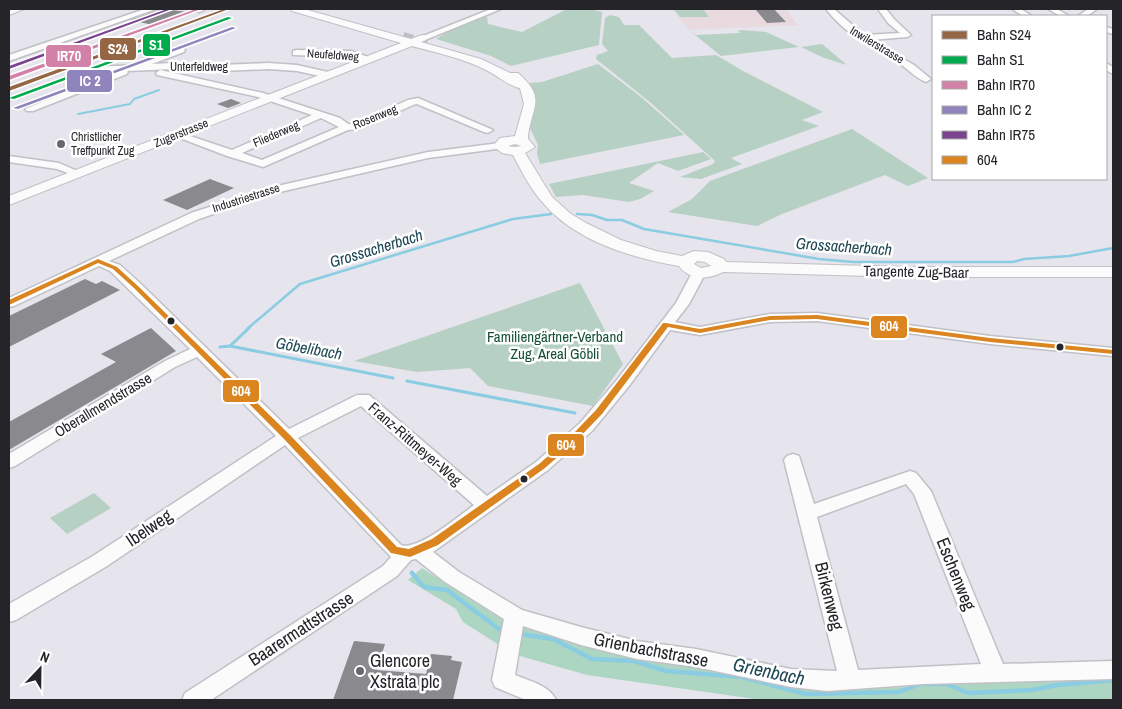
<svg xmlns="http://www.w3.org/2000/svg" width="1122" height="709" font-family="'Archivo Narrow',sans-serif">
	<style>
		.education { fill: #e9dae0 }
		.green { fill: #b7d0c4 }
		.forest { fill: #acd6c2 }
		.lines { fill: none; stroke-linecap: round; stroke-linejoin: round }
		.stream-far3 { stroke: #8acce2; stroke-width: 2 }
		.stream-far2 { stroke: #8acce2; stroke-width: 2.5 }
		.stream-far1 { stroke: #8acce2; stroke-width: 3 }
		.stream { stroke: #8acce2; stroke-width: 4.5 }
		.building { fill: #8a898e }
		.minor-tunnel { stroke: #bfbec5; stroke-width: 8; stroke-dasharray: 8 4.5; stroke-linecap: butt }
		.major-tunnel { stroke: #bfbec5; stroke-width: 10; stroke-dasharray: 10 5; stroke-linecap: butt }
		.minor-casing { stroke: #c1c0c6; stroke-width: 3 }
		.major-casing { stroke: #c1c0c6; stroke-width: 2 }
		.minor { fill: #fbfbfc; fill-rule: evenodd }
		.major { fill: #fbfbfc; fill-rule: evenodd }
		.bus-1-casing { stroke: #fff; stroke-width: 3 }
		.bus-1 { fill: #da8520; fill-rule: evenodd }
		.rail-1-casing { stroke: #fff; stroke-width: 3 }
		.rail-2-casing { stroke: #fff; stroke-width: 3 }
		.rail-3-casing { stroke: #fff; stroke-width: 3 }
		.rail-4-casing { stroke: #fff; stroke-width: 3 }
		.rail-5-casing { stroke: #fff; stroke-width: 3 }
		.rail-1 { fill: #946644; fill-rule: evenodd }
		.rail-2 { fill: #00ab4d; fill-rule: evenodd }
		.rail-3 { fill: #d282a7; fill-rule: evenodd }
		.rail-4 { fill: #9084bd; fill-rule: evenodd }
		.rail-5 { fill: #7a448f; fill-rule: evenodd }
		.poi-dot { fill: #69676d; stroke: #fff; stroke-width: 2 }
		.bus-dot { fill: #252429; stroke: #fff; stroke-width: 2 }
		.labels { text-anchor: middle; stroke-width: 5; stroke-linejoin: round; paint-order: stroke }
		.far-street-label { font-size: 12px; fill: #252429; stroke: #fff }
		.far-poi-label { font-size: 12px; fill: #252429; stroke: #fff; text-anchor: start }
		.street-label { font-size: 15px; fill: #252429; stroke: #fff }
		.park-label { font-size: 15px; fill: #165136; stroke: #fff }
		.water-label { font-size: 16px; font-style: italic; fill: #1b4652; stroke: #fff }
		.near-street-label { font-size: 18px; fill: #252429; stroke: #fff }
		.near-poi-label { font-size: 18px; fill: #252429; stroke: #fff; text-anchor: start }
		.near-water-label { font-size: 19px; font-style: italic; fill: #1b4652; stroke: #fff }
		.line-badge { stroke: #fff; stroke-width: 2 }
		.badge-label { font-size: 14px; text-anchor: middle; font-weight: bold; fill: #fff }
	</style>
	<rect width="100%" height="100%" fill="#e6e4ec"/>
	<path class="education" d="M672 9H786L798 25 689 30Z"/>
	<path class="green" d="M561 9H590L602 12 599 45 511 66 491 56 436 39 452 29 487 16 488 24 522 32 565 10Z
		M674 9H703L709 17H680Z
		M610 15 619 17 624 25H639L672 58 716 55 743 71 823 112 802 120 819 126 731 158 742 164 701 179 680 177 713 164 715 161 651 103 596 59 597 55 608 51 602 44 605 18Z
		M689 30 696 35 740 33 738 31 741 30 766 32 799 47 721 56Z
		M822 44 847 65 824 58 801 47Z
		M598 64 641 97 684 135 540 164 537 154 538 145 530 128C531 112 539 99 529 83L542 82Z
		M852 129 928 178 908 186 885 175 782 214 757 226 668 212 692 199 710 181Z
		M703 152 711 159 678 171 658 163 629 183 654 191 640 199 629 202 583 195 556 197 549 184Z
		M580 283 623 364 593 406 488 386 470 368 417 372 354 361Z
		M94 493 111 508 67 534 50 518Z"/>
	<path class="forest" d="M422 568 503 620 669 664 848 690 1113 676V700H762L587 675 513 654 463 622 456 609 408 580Z"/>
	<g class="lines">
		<path class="stream-far3" d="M78 114 130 104 134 99 159 90"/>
		<path class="stream-far2" d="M577 214 592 215 607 220H622L644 229 819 259 853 262H1013L1024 259 1069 256 1113 248
			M247 329 300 284 513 219 551 214"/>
		<path class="stream-far1" d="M230 346 249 328
			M220 347 230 346 393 378
			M407 381 575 413"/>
		<path class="stream" d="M412 573 424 587 447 590 499 629 506 631
			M519 634 553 639 592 659 634 661 666 671 742 677 806 694 899 692 920 684H947L968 693 1032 690 1058 685 1113 680"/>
	</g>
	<path class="building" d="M162 9 189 12 153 25 130 20Z
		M755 9H774L786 22 767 23Z
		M231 99 241 103 228 108 217 104Z
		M210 179 234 188 187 210 163 200Z
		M85 279 96 284 102 281 120 290 9 347V316Z
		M151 328 176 351 9 450V422L116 362 101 354Z
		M354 641 385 644 377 670 426 674 431 654 452 656 451 660 462 662 453 700H333Z"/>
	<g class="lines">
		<path class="minor-tunnel" d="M56 66 68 68"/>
		<path class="major-tunnel" d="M403 37 431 45"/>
		<g class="minor-casing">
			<path id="minor" d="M145 9H156L9 61V55Z
				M186 9H203L204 10 200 12Z
				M491 9H501L425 40 418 38Z
				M826 9H834L864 35 900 33 888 23 878 9H886L894 19 911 35 907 37 871 40 914 65 931 79 926 82C917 79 909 70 900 64 873 48 846 35 826 9Z
				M1012 9H1021L1032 16H1023Z
				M1048 9H1057L1069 16H1060Z
				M1088 9H1097L1087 16H1078Z
				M1106 27 1113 29V34L1106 32Z
				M181 47 185 50 184 52 152 64 173 63 197 66 269 63 297 65 332 73 333 75 329 78 297 71 269 69 197 72 173 69 128 71 127 74 33 111H27L25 109 118 71 88 73 65 70V66L88 67 141 65 142 62Z
				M296 50 351 51 374 59 370 62 351 57 293 55V51Z
				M1106 63 1113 67V74L1106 70Z
				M160 70 263 93 340 118 348 124H354L408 100 418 98 493 130 488 133 484 132 417 104 413 105 360 129 348 130 263 167 227 156 172 135 177 132 181 133 232 150 312 115 258 97 157 75 156 73ZM321 118 339 127 262 160 242 153Z
				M500 143 504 144 505 146 504 148 428 158 271 194 199 219 109 261 120 265 141 284 289 429 357 395H369L487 496 536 462 580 423 617 380 676 303 694 269 699 268 706 272 689 304 675 322 700 327 770 314 817 313 990 336 1113 348V356L990 344 817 321 770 322 700 335 670 330 629 386 592 431 548 470 433 552 459 572 522 610 581 627 637 641 696 649 791 669 837 671 784 460 787 456 793 454 799 456 814 504 910 471 916 473 931 491 1003 664 1113 661V679L923 684 827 691 791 687 696 667 637 659 581 645 523 626 515 675C529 681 549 685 556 700H526L495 687 492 680 504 619 445 582 416 559 411 560 397 576 211 700H182L185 693 383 566 391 557 285 445 107 566 16 620 9 622V604L93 556 276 436 197 357 175 367 15 466 9 468V454L165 361 190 349 110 271 99 266 14 306 9 307V298L191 213 264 189 428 152ZM361 406 474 505C459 516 418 551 401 545L298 438ZM906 484 914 494 981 664 858 670 817 517Z
				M9 156 59 163 84 174 78 177 57 169 9 162Z"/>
		</g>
		<g class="major-casing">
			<path id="major" d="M9 9H24L9 15Z
				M290 9H304L411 39 422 35 426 36V40L421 42 481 59 510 73H518C546 98 533 104 528 135V139L535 147 525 153 552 197 571 214 586 223 621 240 656 251 682 256 694 251 708 252 724 259 726 262 906 267H1113V277H906L723 272C708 280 689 280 679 266 632 258 576 241 544 204 531 190 522 172 513 155L502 153 493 146 500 138 515 136 524 104 520 88C512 88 495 74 486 70 463 58 437 53 412 46L9 205V196L401 43 292 11ZM515 144 521 146 514 147 508 146ZM697 261 705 262 711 266 701 268 694 264Z"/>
		</g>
		<use href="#minor" class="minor"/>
		<use href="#major" class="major"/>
		<g class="bus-1-casing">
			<path id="bus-1" d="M98 259 117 267 138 286 290 435 397 547 409 549 432 539 539 464 570 437 596 410 663 323H666L700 329 770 316 817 315 990 338 1113 350V354L990 342 817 319 770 320 700 333 668 327 602 414 576 441 545 468 438 545 410 557 391 553 284 439 134 288 113 269 98 263 9 305V300Z"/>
		</g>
		<use href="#bus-1" class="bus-1"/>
		<g class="rail-1-casing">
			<path id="rail-1" d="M224 9H229L9 91V87Z"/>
		</g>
		<g class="rail-2-casing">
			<path id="rail-2" d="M228 17 232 18 14 99 9 98Z"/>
		</g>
		<g class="rail-3-casing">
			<path id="rail-3" d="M196 9H201L9 80V76Z"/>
		</g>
		<g class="rail-4-casing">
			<path id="rail-4" d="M232 27 236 28 18 109 13 108Z"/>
		</g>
		<g class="rail-5-casing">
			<path id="rail-5" d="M167 9H172L9 69V66Z"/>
		</g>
		<use href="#rail-1" class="rail-1"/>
		<use href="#rail-2" class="rail-2"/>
		<use href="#rail-3" class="rail-3"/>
		<use href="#rail-4" class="rail-4"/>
		<use href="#rail-5" class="rail-5"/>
	</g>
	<g class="poi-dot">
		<circle cx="61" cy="144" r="5"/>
		<circle cx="360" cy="671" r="5"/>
	</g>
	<g class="bus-dot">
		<circle cx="171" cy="321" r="4.5"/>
		<circle cx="1060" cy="347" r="4.5"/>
		<circle cx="524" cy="479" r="4.5"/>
	</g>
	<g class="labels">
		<g class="far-street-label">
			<text transform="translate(877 45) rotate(31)" y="4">Inwilerstrasse</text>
			<text transform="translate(333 55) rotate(4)" y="4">Neufeldweg</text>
			<text x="199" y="71">Unterfeldweg</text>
			<text transform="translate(375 117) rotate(-22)" y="4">Rosenweg</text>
			<text transform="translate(181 133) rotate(-22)" y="4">Zugerstrasse</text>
			<text transform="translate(276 134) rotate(-23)" y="4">Fliederweg</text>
			<text transform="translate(246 198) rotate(-18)" y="4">Industriestrasse</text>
		</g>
		<g class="far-poi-label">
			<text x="71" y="141">Christlicher<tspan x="71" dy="14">Treffpunkt Zug</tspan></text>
		</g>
		<g class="street-label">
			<text transform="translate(916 272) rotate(1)" y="5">Tangente Zug-Baar</text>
			<text transform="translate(103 405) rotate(-31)" y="5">Oberallmendstrasse</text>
			<text transform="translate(415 444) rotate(41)" y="5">Franz-Rittmeyer-Weg</text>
		</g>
		<g class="park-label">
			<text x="555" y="342">Familiengärtner-Verband<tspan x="555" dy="17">Zug, Areal Göbli</tspan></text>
		</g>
		<g class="water-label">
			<text transform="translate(844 246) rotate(4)" y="6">Grossacherbach</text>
			<text transform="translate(376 248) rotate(-17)" y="6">Grossacherbach</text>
			<text transform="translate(309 348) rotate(10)" y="6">Göbelibach</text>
		</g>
		<g class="near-street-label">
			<text transform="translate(149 528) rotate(-34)" y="6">Ibelweg</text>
			<text transform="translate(956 574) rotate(68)" y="6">Eschenweg</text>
			<text transform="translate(829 596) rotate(76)" y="6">Birkenweg</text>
			<text transform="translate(301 629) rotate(-33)" y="6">Baarermattstrasse</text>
			<text transform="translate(651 650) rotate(11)" y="6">Grienbachstrasse</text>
		</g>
		<g class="near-poi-label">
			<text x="370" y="667">Glencore<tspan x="370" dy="21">Xstrata plc</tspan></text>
		</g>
		<g class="near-water-label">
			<text transform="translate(769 671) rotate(12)" y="7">Grienbach</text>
		</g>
	</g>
	<g class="line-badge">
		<rect x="142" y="33" width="29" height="24" rx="5" fill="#00ab4d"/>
		<rect x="99" y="37" width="38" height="24" rx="5" fill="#946644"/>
		<rect x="45" y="44" width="47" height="24" rx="5" fill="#d282a7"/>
		<rect x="66" y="69" width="47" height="24" rx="5" fill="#9084bd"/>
		<rect x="870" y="315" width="38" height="24" rx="5" fill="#da8520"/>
		<rect x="222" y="379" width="38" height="24" rx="5" fill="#da8520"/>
		<rect x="547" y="433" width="38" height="24" rx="5" fill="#da8520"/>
	</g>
	<g class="badge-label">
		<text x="156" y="50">S1</text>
		<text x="118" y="54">S24</text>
		<text x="69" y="61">IR70</text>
		<text x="90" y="86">IC 2</text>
		<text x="889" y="331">604</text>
		<text x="241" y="396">604</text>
		<text x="566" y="450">604</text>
	</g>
	<rect width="1122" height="709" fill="none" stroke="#252429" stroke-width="20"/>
	<rect x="932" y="15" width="175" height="165" fill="#ffffff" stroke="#a8a7a9"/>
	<rect x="942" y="31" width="25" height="8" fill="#946644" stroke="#a8a7a9"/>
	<text x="977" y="40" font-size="15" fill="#252429">Bahn S24</text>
	<rect x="942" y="56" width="25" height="8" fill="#00ab4d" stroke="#a8a7a9"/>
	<text x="977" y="65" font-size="15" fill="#252429">Bahn S1</text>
	<rect x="942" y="81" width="25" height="8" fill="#d282a7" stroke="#a8a7a9"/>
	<text x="977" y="90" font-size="15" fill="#252429">Bahn IR70</text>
	<rect x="942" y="106" width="25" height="8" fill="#9084bd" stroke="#a8a7a9"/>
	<text x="977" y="115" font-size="15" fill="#252429">Bahn IC 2</text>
	<rect x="942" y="131" width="25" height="8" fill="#7a448f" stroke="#a8a7a9"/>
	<text x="977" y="140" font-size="15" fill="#252429">Bahn IR75</text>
	<rect x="942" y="156" width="25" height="8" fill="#da8520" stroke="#a8a7a9"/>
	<text x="977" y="165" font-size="15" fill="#252429">604</text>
	<g transform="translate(40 669) rotate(22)" stroke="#ffffff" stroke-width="4" paint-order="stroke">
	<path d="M0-4L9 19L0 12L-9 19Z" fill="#252429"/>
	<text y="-8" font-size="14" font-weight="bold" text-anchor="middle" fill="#252429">N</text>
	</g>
</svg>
